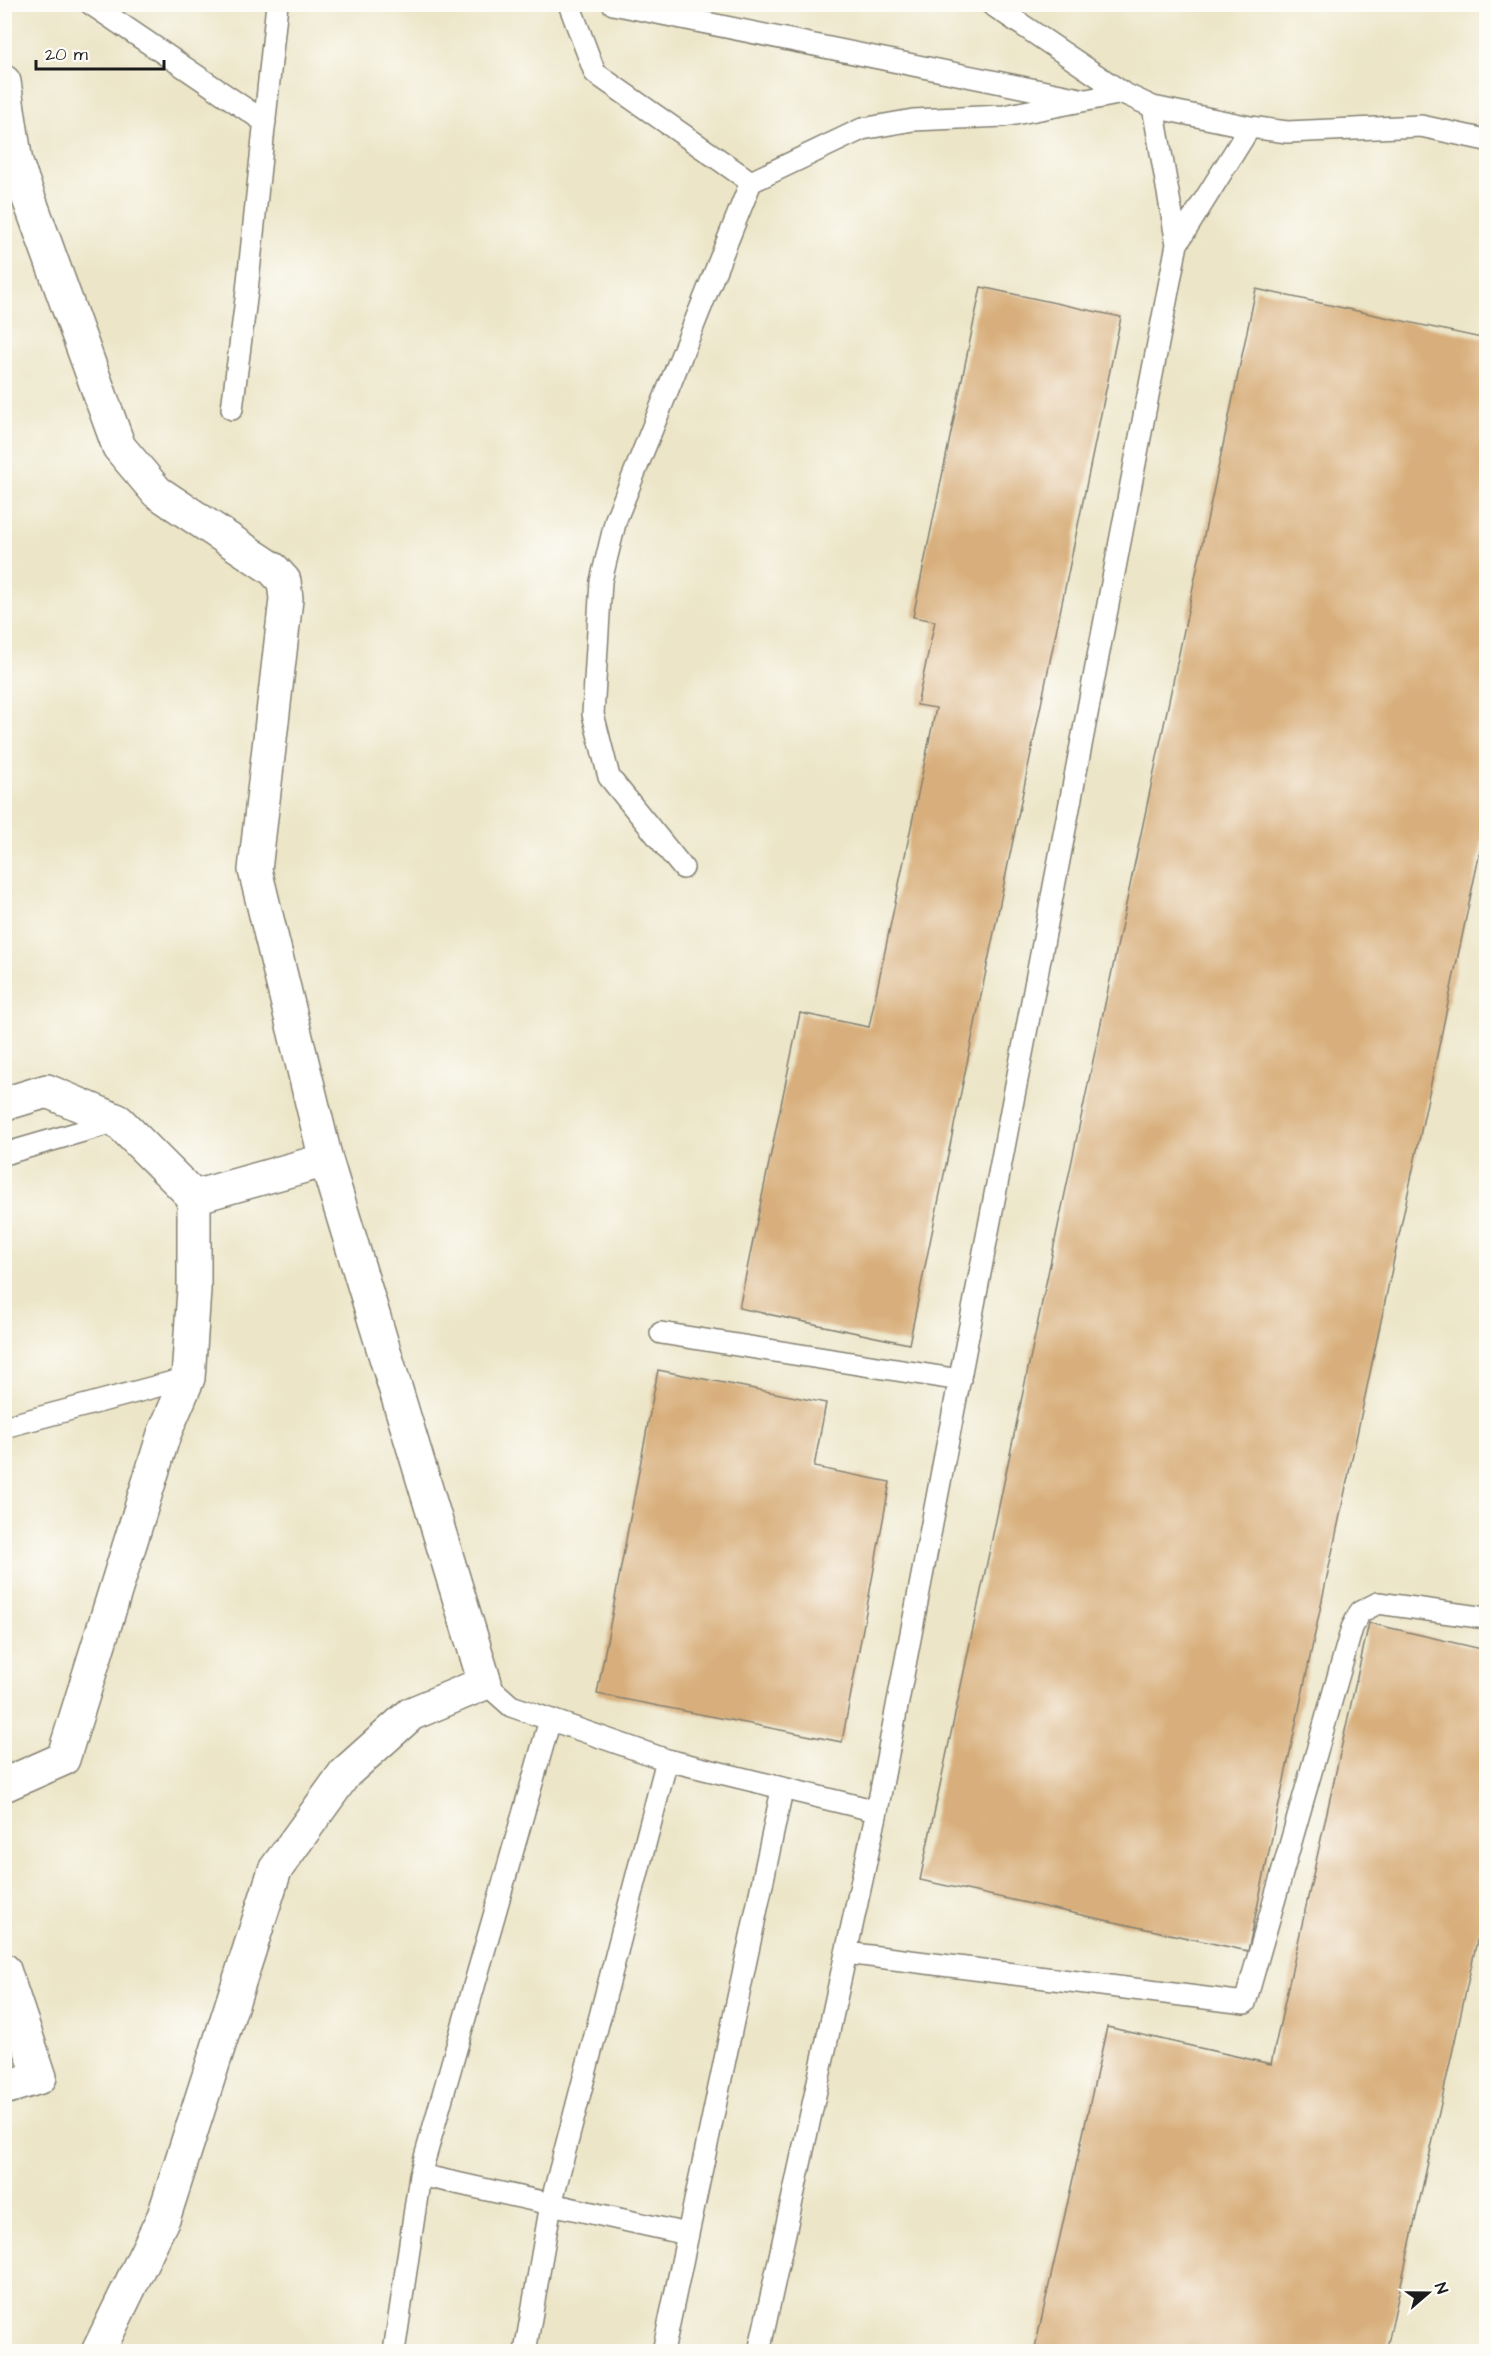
<svg xmlns="http://www.w3.org/2000/svg" width="1491" height="2356" font-family="'Architects Daughter',sans-serif">
	<style>
		.building { fill: #d8af7b }
		.lines { fill: none; stroke-linecap: round; stroke-linejoin: round }
		.service-casing { stroke: #848072; stroke-width: 24 }
		.minor-casing { stroke: #848072; stroke-width: 36 }
		.service { stroke: #fff; stroke-width: 21 }
		.minor { stroke: #fff; stroke-width: 33 }
	</style>
	<rect width="100%" height="100%" fill="#fdfcf7"/>
	<filter id="ink" filterUnits="userSpaceOnUse"><feTurbulence type="fractalNoise" baseFrequency=".0167" numOctaves="2"/><feDisplacementMap in="SourceGraphic" scale="12" xChannelSelector="R" yChannelSelector="G"/><feConvolveMatrix kernelMatrix="1 2 1 2 8 2 1 2 1" color-interpolation-filters="sRGB"/></filter>
	<filter id="wash" filterUnits="userSpaceOnUse"><feTurbulence type="fractalNoise" baseFrequency=".008" numOctaves="4" result="noise"/><feDisplacementMap in="SourceGraphic" scale="24" xChannelSelector="R" yChannelSelector="G"/><feGaussianBlur stdDeviation="1.35" result="paint"/><feColorMatrix in="noise" values="0 0 0 0 0 0 0 0 0 0 0 0 0 0 0 0 0 1.4 0 .05"/><feComposite in="paint" operator="in"/></filter>
	<g filter="url(#wash)">
		<rect width="100%" height="100%" fill="#ece5c7"/>
		<g id="blocks">
			<path class="building" d="M981 287 1121 317 909 1344 739 1308 800 1013 869 1027 936 708 917 705 935 621 913 617Z
				M1256 289 1486 339V823L1248 1951 920 1880Z
				M658 1370 826 1403 814 1467 890 1482 842 1742 597 1694Z
				M1369 1623 1486 1650V1900L1386 2352H1034L1107 2027 1271 2064Z"/>
		</g>
	</g>
	<g filter="url(#ink)">
		<use href="#blocks" fill-opacity="0" stroke="#848072" stroke-width="1.5"/>
		<g class="lines">
			<g class="service-casing">
				<path id="service" d="M91 4 265 122
					M569 4 595 73 751 182 616 519 601 581 593 714 609 777 683 868
					M613 4 1085 100
					M991 4 1123 93 1153 107 1250 127
					M1153 107 1177 244
					M751 182 862 129 913 120 1004 116 1123 93
					M232 409 247 291 277 4
					M4 1154 118 1121
					M661 1333 960 1380
					M4 1427 188 1378
					M485 1683 511 1706 667 1760 877 1811
					M846 1953 1245 2003 1352 1628 1360 1612 1378 1603 1486 1618
					M420 2175 687 2234
					M394 2352 420 2175 550 1720
					M525 2352 551 2204 667 1760
					M663 2352 782 1790
					M759 2352 877 1811 1177 244 1250 127 1287 132 1421 126 1486 140"/>
			</g>
			<g class="minor-casing">
				<path id="minor" d="M4 82 16 163 119 447 157 492 273 569 284 581 286 599 255 870 326 1160 485 1683 411 1714 345 1773 275 1870 164 2216 98 2352
					M4 1104 47 1091 118 1121 194 1197V1290L188 1378 164 1434 63 1759 4 1785
					M194 1197 326 1160
					M4 1970 40 2077 4 2088"/>
			</g>
			<use href="#service" class="service"/>
			<use href="#minor" class="minor"/>
		</g>
	</g>
	<rect width="1491" height="2356" fill="none" stroke="#fdfcf7" stroke-width="24"/>
	<g transform="translate(1428 2293) rotate(70)" stroke="#fdfcf7" stroke-width="4.5" paint-order="stroke">
	<path d="M0-4.5L10 22L0 15L-10 22Z" fill="#1c1c1c"/>
	<text y="-9" font-size="16" font-weight="bold" text-anchor="middle" fill="#1c1c1c">N</text>
	</g>
	<path d="M36 60v9h128v-9" fill="none" stroke="#1c1c1c" stroke-width="3"/>
	<text x="45" y="60" font-size="18" fill="#1c1c1c" stroke="#fdfcf7" stroke-width="4.5" paint-order="stroke">20 m</text>
</svg>
